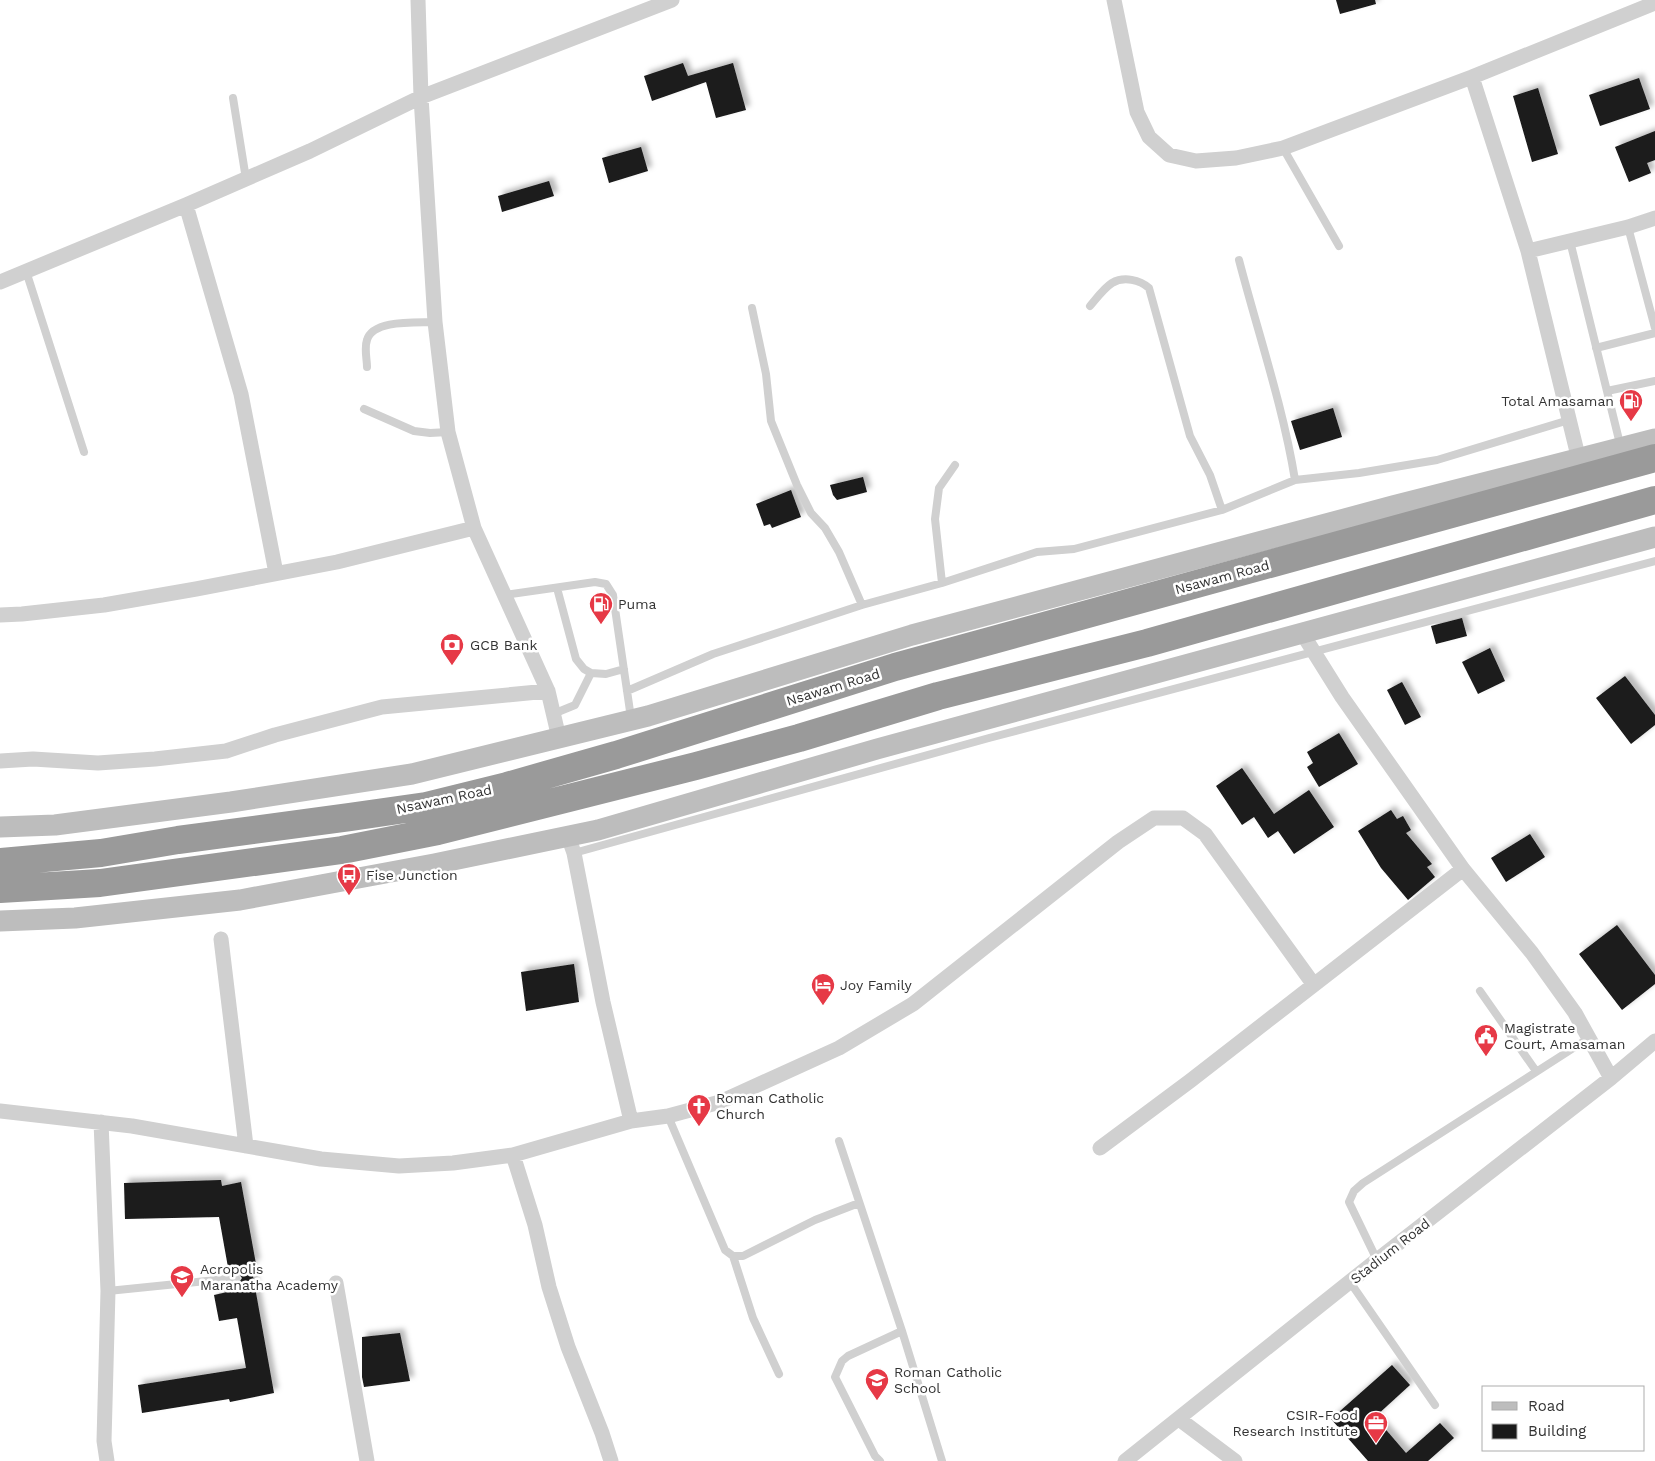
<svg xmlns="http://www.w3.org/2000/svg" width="1655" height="1461" font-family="'Work Sans',sans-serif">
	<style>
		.building { fill: #1a1a1a; filter: url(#shadow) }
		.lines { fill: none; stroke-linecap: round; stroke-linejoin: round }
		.lane { stroke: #d0d0d0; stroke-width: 8 }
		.street { stroke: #d0d0d0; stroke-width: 15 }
		.secondary { stroke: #bdbdbd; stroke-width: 21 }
		.highway { stroke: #9a9a9a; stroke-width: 28 }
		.labels { text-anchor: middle; stroke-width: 5; stroke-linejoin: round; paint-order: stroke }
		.poi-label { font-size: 14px; fill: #333; stroke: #fff; text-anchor: start }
		.street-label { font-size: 14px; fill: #333; stroke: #fff }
	</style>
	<defs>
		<filter id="shadow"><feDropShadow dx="4.5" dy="-4.5" stdDeviation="2.5" flood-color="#0004"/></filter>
	</defs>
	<rect width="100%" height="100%" fill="#fff"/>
	<path class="building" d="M1336 0H1375L1376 4 1340 14Z
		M683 63 688 76 733 63 746 110 716 118 706 82 652 101 644 76Z
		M1639 78 1650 109 1600 126 1589 95Z
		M1538 88 1558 154 1532 162 1513 96Z
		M1655 131V160L1647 163 1651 173 1629 182 1615 147Z
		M641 147 648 171 609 183 602 158Z
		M549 181 554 196 502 212 498 196Z
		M1333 408 1342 437 1300 450 1291 421Z
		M863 477 867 492 837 500 833 495 830 485Z
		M791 490 801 517 772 528 770 524 764 526 756 504Z
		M1462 618 1467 636 1436 644 1431 626Z
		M1490 648 1505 681 1478 694 1462 662Z
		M1625 676 1655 715V725L1631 744 1596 698Z
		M1402 682 1421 717 1405 725 1387 690Z
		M1339 733 1358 764 1319 787 1307 767 1313 763 1307 752Z
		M1242 768 1274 814 1309 790 1334 827 1294 854 1278 831 1268 838 1254 817 1242 825 1216 786Z
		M1391 810 1397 819 1403 816 1411 830 1406 833 1432 864 1427 867 1435 877 1408 900 1381 868 1358 831Z
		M1530 834 1545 857 1506 882 1491 858Z
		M1617 925 1655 975V984L1622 1010 1579 954Z
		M574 964 579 1002 526 1011 521 972Z
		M221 1180 222 1186 241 1182 256 1264 251 1265 274 1393 230 1402 229 1399 142 1413 138 1385 246 1368 237 1318 219 1321 214 1295 232 1291 231 1284 239 1283 242 1278 238 1273H229L219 1217 125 1219 124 1183Z
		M400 1333 410 1381 364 1387 362 1377V1337Z
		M1392 1365 1410 1385 1375 1417 1406 1453 1440 1423 1454 1438 1428 1461H1368L1331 1419Z"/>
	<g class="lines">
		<path class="lane" d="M233 98 246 179
			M1283 148 1339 246
			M1628 227 1655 328
			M1570 241 1621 448
			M1239 260C1258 333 1283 406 1295 480
			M26 271 84 452
			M1090 306C1096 299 1104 288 1112 283 1124 276 1140 280 1149 288L1190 436 1210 475 1222 510
			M752 308 766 374 771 421 797 485 811 513 825 528 839 552 862 605
			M1596 348 1655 333
			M367 367C367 359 364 348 367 340 373 319 417 323 435 322
			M1607 391 1655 381
			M364 409 414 431 430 433 448 432
			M942 583 935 519 939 488 955 465
			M557 588 576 659 584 669 591 673 606 674 624 669
			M505 595 595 582 606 584 613 595 631 718
			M627 691 713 654 862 605 942 583 1037 552 1074 549 1222 510 1295 480 1359 473 1437 460 1569 420
			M553 714 575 705 591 673
			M574 853 989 738 1655 561
			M1480 991 1536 1071
			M668 1116 725 1250 733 1256H743L815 1220 859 1203
			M839 1141 902 1331 942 1461
			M733 1256 753 1318 779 1374
			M1377 1260 1349 1202 1354 1191 1363 1183 1589 1038
			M1350 1282 1435 1405
			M108 1291 236 1278
			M880 1461 875 1456 835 1377 842 1361 848 1356 902 1331"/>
		<path class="street" d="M418 0 421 97 435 322 448 432 474 528 548 691 559 738
			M1114 0 1137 112 1149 137 1169 155 1196 161 1236 158 1283 148 1472 77 1655 3
			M1472 77 1528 251 1579 460
			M186 205 241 394 276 573
			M1528 251 1628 227 1655 218
			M0 282 186 205 310 151 421 97 672 0
			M0 615 22 614 104 605 196 589 337 562 474 528
			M1302 633 1342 697 1463 869 1532 953 1575 1013 1611 1078
			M0 761 33 759 98 763 155 759 226 751 275 735 382 707 548 691
			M568 836 574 853 603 1002 631 1121
			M221 939 246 1146
			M0 1111 132 1126 321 1159 399 1166 453 1163 513 1155 631 1121 668 1116 720 1102 839 1048 913 1004 1118 842 1154 818H1183L1205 834 1314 985
			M101 1122 108 1291 104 1441 107 1461
			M1100 1148 1190 1081 1463 869
			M513 1155 535 1225 549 1287 568 1347 602 1433 611 1461
			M336 1283 367 1461
			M1179 1419 1235 1461
			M1125 1461 1377 1260 1611 1078 1655 1041"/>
		<path class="secondary" d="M0 827 55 825 231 802 412 774 648 716 912 635 1393 506 1655 439
			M0 921 75 918 240 900 434 864 598 830 877 749 1655 537"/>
		<path class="highway" d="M0 862 101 853 178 840 350 817 426 806 507 786 616 755 895 667 1655 458
			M0 889 100 883 342 850 438 831 696 766 799 738 938 696 1147 643 1655 500"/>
	</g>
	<defs>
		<g id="fuel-pin" transform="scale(1.25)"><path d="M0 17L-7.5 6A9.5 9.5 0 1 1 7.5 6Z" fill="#e63946" stroke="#fff"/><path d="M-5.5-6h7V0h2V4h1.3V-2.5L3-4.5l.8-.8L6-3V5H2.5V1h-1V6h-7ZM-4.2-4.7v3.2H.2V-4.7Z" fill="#fff"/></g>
		<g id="bank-pin" transform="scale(1.25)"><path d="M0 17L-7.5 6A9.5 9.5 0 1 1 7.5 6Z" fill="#e63946" stroke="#fff"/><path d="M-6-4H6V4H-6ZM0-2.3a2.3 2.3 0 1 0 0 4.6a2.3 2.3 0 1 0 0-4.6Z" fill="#fff"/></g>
		<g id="bus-pin" transform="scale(1.25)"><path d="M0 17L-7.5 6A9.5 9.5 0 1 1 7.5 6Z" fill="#e63946" stroke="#fff"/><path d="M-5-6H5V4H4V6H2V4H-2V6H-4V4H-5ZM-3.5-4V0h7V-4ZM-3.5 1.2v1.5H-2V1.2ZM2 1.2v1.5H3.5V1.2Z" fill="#fff"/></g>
		<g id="hotel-pin" transform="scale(1.25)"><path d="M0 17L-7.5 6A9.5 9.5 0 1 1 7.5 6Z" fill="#e63946" stroke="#fff"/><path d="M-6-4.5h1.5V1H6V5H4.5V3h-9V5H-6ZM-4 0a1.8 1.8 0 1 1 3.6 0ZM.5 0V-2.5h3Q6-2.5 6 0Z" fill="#fff"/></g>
		<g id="civic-pin" transform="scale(1.25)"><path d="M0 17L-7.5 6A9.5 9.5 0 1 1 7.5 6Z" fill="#e63946" stroke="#fff"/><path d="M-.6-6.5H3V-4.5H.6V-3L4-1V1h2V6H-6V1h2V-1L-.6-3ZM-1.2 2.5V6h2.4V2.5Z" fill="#fff"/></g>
		<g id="church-pin" transform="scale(1.25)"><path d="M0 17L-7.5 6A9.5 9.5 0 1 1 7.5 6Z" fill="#e63946" stroke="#fff"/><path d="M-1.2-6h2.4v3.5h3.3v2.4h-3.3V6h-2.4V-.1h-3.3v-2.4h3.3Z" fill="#fff"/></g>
		<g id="school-pin" transform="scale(1.25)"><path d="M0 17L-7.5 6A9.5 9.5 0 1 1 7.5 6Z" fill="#e63946" stroke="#fff"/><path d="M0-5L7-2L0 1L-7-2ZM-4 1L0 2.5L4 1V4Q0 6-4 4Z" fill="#fff"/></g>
		<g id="office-pin" transform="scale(1.25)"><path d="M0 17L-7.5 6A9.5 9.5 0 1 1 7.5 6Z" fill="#e63946" stroke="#fff"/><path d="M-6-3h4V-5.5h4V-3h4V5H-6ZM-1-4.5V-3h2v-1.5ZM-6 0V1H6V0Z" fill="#fff"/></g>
	</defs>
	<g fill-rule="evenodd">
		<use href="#fuel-pin" x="1631" y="401"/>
		<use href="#fuel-pin" x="601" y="604"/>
		<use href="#bank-pin" x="452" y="645"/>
		<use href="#bus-pin" x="349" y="875"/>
		<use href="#hotel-pin" x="823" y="985"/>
		<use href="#civic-pin" x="1486" y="1036"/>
		<use href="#church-pin" x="699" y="1106"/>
		<use href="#school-pin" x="182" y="1277"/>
		<use href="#school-pin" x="877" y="1380"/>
		<use href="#office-pin" x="1376" y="1423"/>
	</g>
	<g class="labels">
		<g class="poi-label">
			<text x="1614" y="406" text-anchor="end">Total Amasaman</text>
			<text x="618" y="609">Puma</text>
			<text x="470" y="650">GCB Bank</text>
			<text x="366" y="880">Fise Junction</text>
			<text x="840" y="990">Joy Family</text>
			<text x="1504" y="1033">Magistrate<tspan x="1504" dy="16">Court, Amasaman</tspan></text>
			<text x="716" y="1103">Roman Catholic<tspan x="716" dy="16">Church</tspan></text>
			<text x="200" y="1274">Acropolis<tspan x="200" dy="16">Maranatha Academy</tspan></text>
			<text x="894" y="1377">Roman Catholic<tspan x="894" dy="16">School</tspan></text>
			<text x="1358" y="1420" text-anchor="end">CSIR-Food<tspan x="1358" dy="16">Research Institute</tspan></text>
		</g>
		<g class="street-label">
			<text transform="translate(1222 577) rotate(-15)" y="5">Nsawam Road</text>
			<text transform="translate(833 687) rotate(-17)" y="5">Nsawam Road</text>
			<text transform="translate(444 799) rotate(-12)" y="5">Nsawam Road</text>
			<text transform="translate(1390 1251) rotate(-38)" y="5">Stadium Road</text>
		</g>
	</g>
	<rect x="1482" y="1386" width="162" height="65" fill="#ffffff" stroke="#adadad"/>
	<rect x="1492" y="1402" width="25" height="8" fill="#bdbdbd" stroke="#adadad"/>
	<text x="1528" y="1411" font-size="15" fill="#333333">Road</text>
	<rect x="1492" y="1424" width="25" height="15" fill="#1a1a1a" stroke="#adadad"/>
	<text x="1528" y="1436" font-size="15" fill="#333333">Building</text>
</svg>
